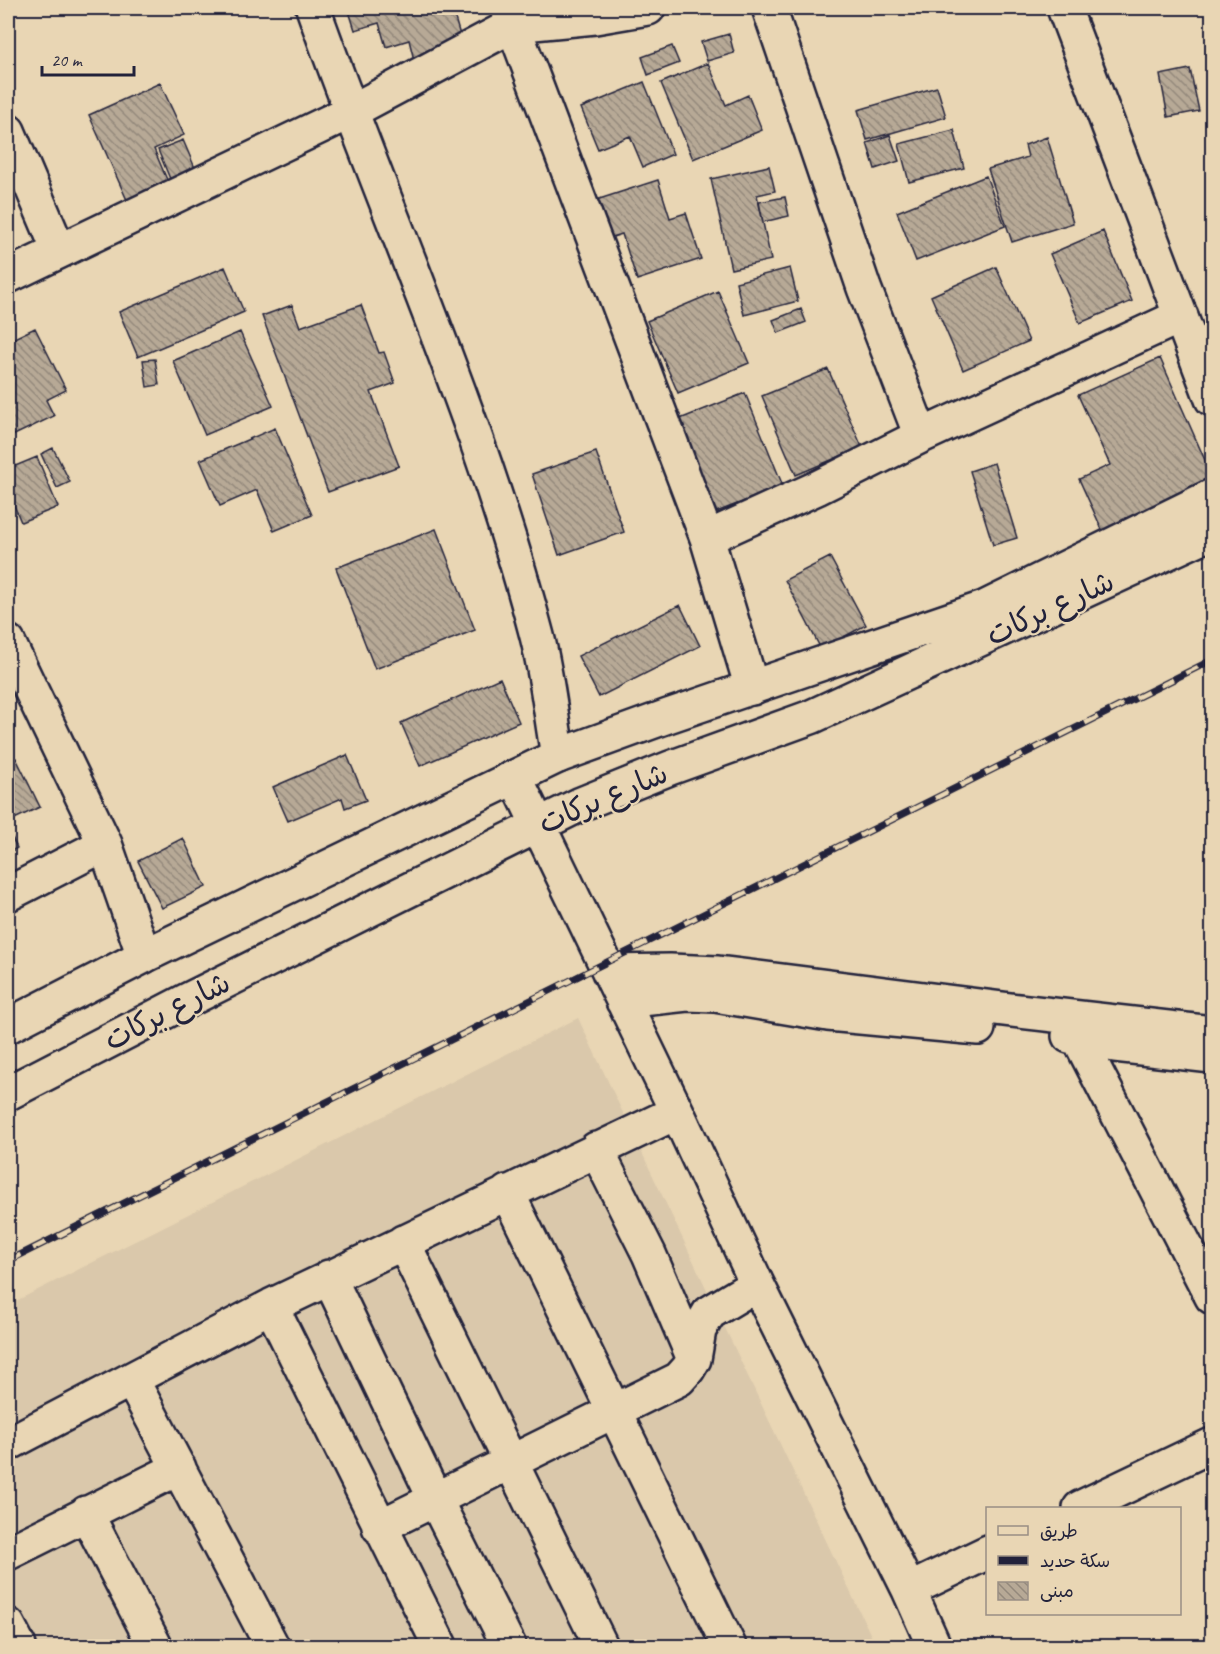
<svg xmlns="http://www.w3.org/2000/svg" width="1220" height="1654" font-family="Caveat,'Playpen Sans Arabic',sans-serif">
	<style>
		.built { fill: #dac8ab }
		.building { fill: url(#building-back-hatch); stroke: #22223b; stroke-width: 1.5 }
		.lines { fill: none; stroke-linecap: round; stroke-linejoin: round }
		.minor-casing { stroke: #22223b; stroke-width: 38 }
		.major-casing { stroke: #22223b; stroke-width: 38 }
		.minor { stroke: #e9d6b4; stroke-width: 33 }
		.major { stroke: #e9d6b4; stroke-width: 33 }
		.rail-casing { stroke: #22223b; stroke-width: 7 }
		.rail { stroke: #e9d6b4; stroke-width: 4.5; stroke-dasharray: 14; stroke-linecap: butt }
		.labels { text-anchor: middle; stroke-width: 4.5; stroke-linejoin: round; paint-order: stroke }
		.street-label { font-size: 30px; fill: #22223b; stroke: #e9d6b4 }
	</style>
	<defs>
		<pattern id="building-back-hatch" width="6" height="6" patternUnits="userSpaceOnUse" patternTransform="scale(1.5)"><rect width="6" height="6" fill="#b7a996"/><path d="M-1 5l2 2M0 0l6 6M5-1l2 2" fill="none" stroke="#94897c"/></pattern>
	</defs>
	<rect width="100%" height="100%" fill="#e9d6b4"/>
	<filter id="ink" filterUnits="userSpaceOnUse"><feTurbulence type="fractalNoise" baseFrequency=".0167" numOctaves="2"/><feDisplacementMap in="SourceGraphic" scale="12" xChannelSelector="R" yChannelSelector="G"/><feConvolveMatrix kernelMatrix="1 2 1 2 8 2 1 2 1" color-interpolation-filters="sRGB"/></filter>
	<g filter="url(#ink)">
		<path class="built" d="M578 1018 876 1646H8V1305Z"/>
		<path class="building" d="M348 8H452L464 49 415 64 409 40 386 47 379 23 355 30Z
			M729 34 734 53 707 61 701 42Z
			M672 46 679 63 648 75 642 57Z
			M708 63 726 105 748 95 762 130 693 159 661 83Z
			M1190 69 1199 111 1168 117 1160 75Z
			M644 82 673 154 643 167 630 136 598 149 581 108Z
			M160 83 184 135 154 149 168 182 127 200 89 115Z
			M937 87 946 117 867 140 858 110Z
			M954 130 964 168 909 182 899 144Z
			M890 135 899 161 875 169 867 143Z
			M1047 137 1073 223 1012 242 988 169 1028 157 1025 145Z
			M183 140 198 175 173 186 158 150Z
			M769 166 775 191 757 195 771 260 731 269 711 179Z
			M986 176 1005 226 916 261 897 212Z
			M658 180 670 218 686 213 701 259 637 280 622 234 600 241 587 203Z
			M785 197 789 216 763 222 759 202Z
			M1103 231 1132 301 1080 323 1050 254Z
			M225 267 244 312 138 357 119 312Z
			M996 267 1029 341 963 370 931 296Z
			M790 268 798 301 744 315 736 282Z
			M718 291 749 363 678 393 647 321Z
			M292 305 300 327 361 305 379 353 384 352 395 383 371 392 399 466 328 492 262 316Z
			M801 309 806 322 778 333 773 320Z
			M35 328 66 390 46 400 54 416 8 438V341Z
			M240 332 273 406 205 435 173 361Z
			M1160 358 1212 476V485L1104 534 1079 479 1110 465 1078 395Z
			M155 359 159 385 147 387 143 360Z
			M828 369 862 447 796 475 762 396Z
			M745 393 783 486 701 518 665 425Z
			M275 428 312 515 274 531 257 490 220 506 200 460Z
			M53 448 70 482 57 488 41 454Z
			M596 452 624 532 559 555 532 474Z
			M37 457 58 507 21 522 8 491V469Z
			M994 463 1017 538 993 545 970 471Z
			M436 529 475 630 375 669 336 568Z
			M830 557 866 625 821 649 785 580Z
			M680 605 700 646 599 697 578 656Z
			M500 678 519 722 420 766 401 723Z
			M347 755 366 800 345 808 342 798 288 821 273 787Z
			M16 758 40 807 8 822V762Z
			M8 829 17 848 8 853Z
			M183 838 206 887 162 908 138 861Z"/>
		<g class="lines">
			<g class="minor-casing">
				<path id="minor" d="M313 8C387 217 481 420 537 636 547 675 551 716 558 756
					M508 8 513 25 707 538 752 688
					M769 8 864 288 921 436
					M1064 8 1212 399
					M8 131 59 251
					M8 276 350 112 513 25 595 17 648 8
					M707 538 817 488 921 436 1181 316
					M8 642 105 844 144 956
					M515 777 677 1112 757 1284 909 1590 934 1646
					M8 894 105 844
					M609 972 670 971 718 973 1011 1010 1212 1033
					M623 1001 687 994 715 995 828 1014 978 1028
					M1069 1036 1115 1045 1212 1056
					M1078 1037 1212 1297
					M596 1149 649 1254 694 1359
					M507 1192 729 1646
					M403 1242 601 1646
					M329 1277 435 1499 509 1646
					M271 1306 440 1646
					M132 1380 272 1646
					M8 1444 271 1306 677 1112
					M1080 1508 1212 1445
					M86 1513 155 1646
					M379 1527 679 1379 688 1369 694 1359 699 1330 709 1313 757 1284
					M8 1553 179 1468
					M909 1590 988 1552
					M8 1625 19 1646"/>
			</g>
			<g class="major-casing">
				<path id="major" d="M8 1026 144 956 558 756 668 716 984 608 1212 496
					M8 1093 186 1001 581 804 670 768 811 717 1212 532"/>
			</g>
			<use href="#minor" class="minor"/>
			<use href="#major" class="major"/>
			<g class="rail-casing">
				<path id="rail" d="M8 1261 1212 660"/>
			</g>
			<use href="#rail" class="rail"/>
		</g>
	</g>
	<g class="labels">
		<g class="street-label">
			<text transform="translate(1050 608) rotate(-25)" y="10">شارع بركات</text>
			<text transform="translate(603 798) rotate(-23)" y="10">شارع بركات</text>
			<text transform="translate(167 1011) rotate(-27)" y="10">شارع بركات</text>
		</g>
	</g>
	<rect width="1220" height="1654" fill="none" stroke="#e9d6b4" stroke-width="30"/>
	<rect x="15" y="15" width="1190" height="1624" fill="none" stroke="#22223b" stroke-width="2" filter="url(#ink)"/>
	<rect x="986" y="1507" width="195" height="108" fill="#e9d6b4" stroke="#998e84" stroke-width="1.5"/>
	<rect x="998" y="1526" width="30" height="9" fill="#e9d6b4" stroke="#998e84" stroke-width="1.5"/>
	<text x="1040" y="1537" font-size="18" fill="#22223b">طريق</text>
	<rect x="998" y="1556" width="30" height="9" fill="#22223b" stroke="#998e84" stroke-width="1.5"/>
	<text x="1040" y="1567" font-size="18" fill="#22223b">سكة حديد</text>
	<rect x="998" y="1582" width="30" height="18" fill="url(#building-back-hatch)" stroke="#998e84" stroke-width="1.5"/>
	<text x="1040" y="1597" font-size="18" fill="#22223b">مبنى</text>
	<path d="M42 66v9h92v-9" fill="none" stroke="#22223b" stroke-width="3"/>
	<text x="51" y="66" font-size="18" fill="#22223b" stroke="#e9d6b4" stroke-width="4.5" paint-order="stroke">20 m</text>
</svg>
